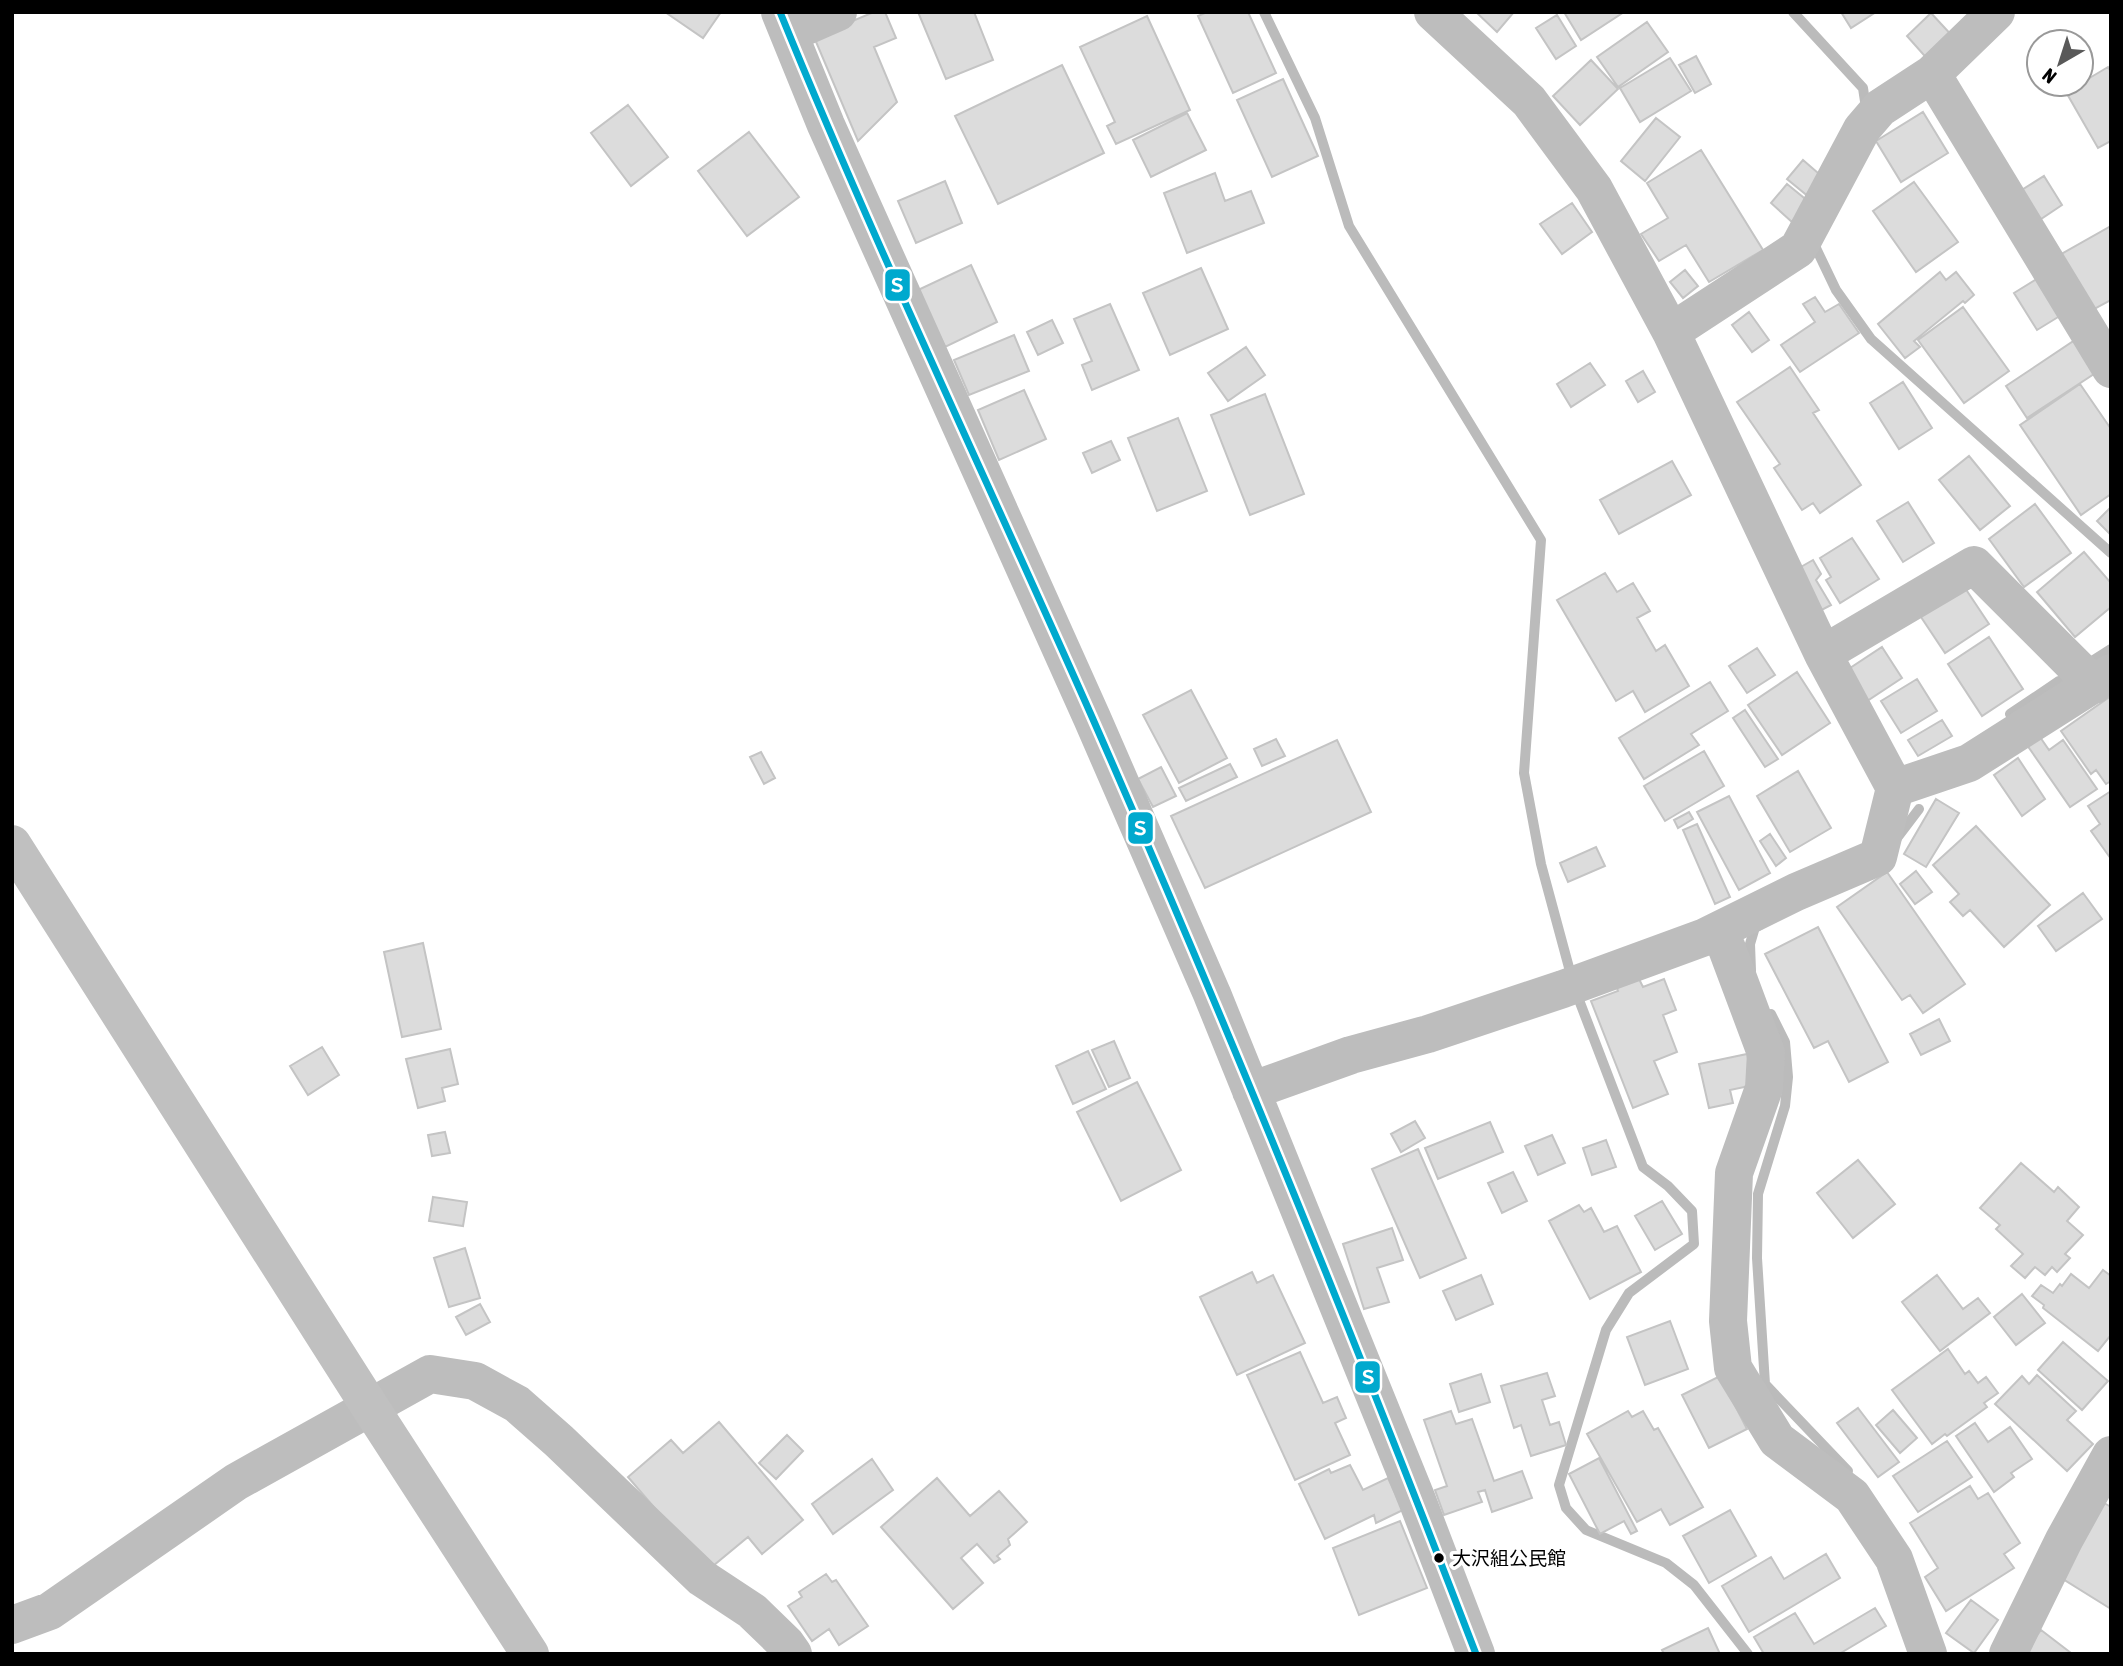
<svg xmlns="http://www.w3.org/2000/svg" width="2123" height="1666" font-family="'Asap Condensed','Noto Sans JP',sans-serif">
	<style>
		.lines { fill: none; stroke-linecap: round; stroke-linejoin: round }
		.stream { stroke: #bbb; stroke-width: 10 }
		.building { fill: #dcdcdc; stroke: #c4c4c4; stroke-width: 2 }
		.street { stroke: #bdbdbd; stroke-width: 38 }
		.secondary { stroke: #c0c0c0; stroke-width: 38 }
		.bus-1-casing { stroke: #fff; stroke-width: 12 }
		.bus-1 { stroke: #00a9ce; stroke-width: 7 }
		.bus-dot { fill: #000; stroke: #fff; stroke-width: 2.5 }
		.labels { text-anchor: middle; stroke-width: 7; stroke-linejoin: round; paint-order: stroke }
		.bus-label { font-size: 19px; fill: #000; stroke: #fff; text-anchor: start }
		.line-badge { stroke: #fff; stroke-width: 2.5 }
		.badge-label { font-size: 19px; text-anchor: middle; font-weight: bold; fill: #fff }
	</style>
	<rect width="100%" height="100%" fill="#fff"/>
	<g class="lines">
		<path class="stream" d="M1264 12 1315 118 1349 226 1541 540 1524 773 1541 864 1571 975
			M1793 12 1863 88 1866 108
			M1816 242 1814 244 1836 290 1871 339 2111 553
			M2089 663 2111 649
			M2010 714 2059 681
			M1897 838 1919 809
			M1751 971 1750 944 1755 927 1760 925
			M1579 1000 1643 1167 1668 1186 1692 1211 1694 1244 1629 1293 1606 1330 1559 1485 1566 1508 1586 1530 1666 1563 1694 1585 1748 1654
			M1771 1014 1785 1042 1788 1077 1785 1106 1758 1194 1757 1258 1765 1384 1848 1471"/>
	</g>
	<path class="building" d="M665 12H721L703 38Z
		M874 12H885L896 38 874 47 897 102 858 141 814 37Z
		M918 12H974L993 60 946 79Z
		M1207 12H1248L1276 73 1233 93 1198 16Z
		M1476 12H1514L1497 32Z
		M1564 12H1624L1581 40Z
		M1841 12H1876L1851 28Z
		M1931 13 1956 40 1931 63 1907 36Z
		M1557 15 1576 46 1556 59 1536 28Z
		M1147 16 1190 110 1116 144 1107 126 1115 122 1080 47Z
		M1647 22 1668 52 1618 87 1597 57Z
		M1696 56 1711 84 1695 93 1679 65Z
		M1670 58 1691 91 1640 122 1620 88Z
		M1591 60 1618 89 1580 125 1553 96Z
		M1062 65 1104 153 998 204 955 116Z
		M2108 67 2111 72V141L2098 148 2066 92Z
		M1283 79 1318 156 1272 177 1237 100Z
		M628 105 668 157 631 186 591 133Z
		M1923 112 1948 153 1901 182 1876 141Z
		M1187 113 1206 150 1151 177 1133 140Z
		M1656 118 1680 137 1645 181 1621 161Z
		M749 132 799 197 747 236 698 171Z
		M1701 150 1763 250 1709 282 1686 245 1659 261 1641 234 1668 218 1647 183Z
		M1803 160 1825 179 1809 197 1787 179Z
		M1215 173 1225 201 1251 191 1264 223 1187 253 1164 193Z
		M2044 176 2062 205 2038 221 2020 191Z
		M945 181 962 223 916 243 898 201Z
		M1914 182 1958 242 1916 272 1873 211Z
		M1787 184 1809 202 1792 222 1771 203Z
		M1572 203 1592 232 1562 254 1540 224Z
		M2111 226V300L2087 313 2056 257Z
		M971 265 997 322 945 347 918 290Z
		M1201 268 1228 329 1170 355 1143 293Z
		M1685 270 1698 286 1683 298 1670 282Z
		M1940 272 1946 280 1956 272 1974 295 1965 303 1963 301 1914 341 1920 347 1905 358 1878 324Z
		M2040 277 2063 314 2037 330 2014 293Z
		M1815 297 1825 312 1839 304 1859 333 1800 372 1781 345 1815 322 1803 304Z
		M1110 304 1139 370 1092 390 1082 365 1092 361 1074 319Z
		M1963 307 2009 371 1964 403 1918 340Z
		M1749 312 1769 340 1752 352 1732 325Z
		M1052 320 1063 343 1038 355 1027 332Z
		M1014 335 1029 371 969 395 954 360Z
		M2075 340 2097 372 2027 418 2006 386Z
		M1246 347 1265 375 1228 401 1208 373Z
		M1590 363 1605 385 1571 407 1557 384Z
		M1790 367 1819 410 1813 413 1861 485 1820 513 1813 503 1802 510 1774 468 1780 464 1737 402Z
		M1643 371 1655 392 1638 402 1626 381Z
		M1903 382 1932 428 1899 449 1870 403Z
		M2080 384 2111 429V494L2081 515 2020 425Z
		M1024 390 1046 439 999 460 978 410Z
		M1265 394 1304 494 1250 515 1211 415Z
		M1178 418 1207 491 1157 511 1128 438Z
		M1111 441 1120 460 1092 473 1083 453Z
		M1969 456 2010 506 1980 530 1939 480Z
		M1672 461 1691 495 1619 534 1600 500Z
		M1908 502 1934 543 1903 562 1877 521Z
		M2035 504 2071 553 2024 587 1989 539Z
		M2111 507V535L2097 521Z
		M1852 538 1879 579 1840 603 1826 580 1831 577 1820 558Z
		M2084 552 2111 583V607L2075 637 2037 592Z
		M1813 560 1821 574 1816 580 1831 605 1816 613 1792 572Z
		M1605 573 1617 592 1633 583 1650 611 1637 618 1656 651 1665 645 1689 686 1645 712 1633 691 1616 701 1557 600Z
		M1961 582 1989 624 1945 653 1917 611Z
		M1989 637 2023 689 1982 716 1948 664Z
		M1882 647 1902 678 1864 703 1844 672Z
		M1757 648 1775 675 1747 693 1729 666Z
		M1797 672 1830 723 1782 755 1748 705Z
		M1917 679 1937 711 1901 733 1881 701Z
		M1710 682 1728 711 1691 734 1699 745 1644 779 1619 738Z
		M1191 690 1227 758 1179 783 1143 715Z
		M2111 696V781L2106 784 2096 770 2091 774 2061 731Z
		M1745 710 1778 759 1765 767 1733 718Z
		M1942 720 1952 736 1918 756 1908 740Z
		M2040 737 2049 750 2063 740 2097 789 2070 807 2027 745Z
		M1276 739 1285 756 1262 766 1254 749Z
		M1337 740 1371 812 1205 888 1171 816Z
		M1704 751 1724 786 1665 821 1644 786Z
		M761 752 775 778 764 784 750 757Z
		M2018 758 2045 799 2022 816 1994 775Z
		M1230 764 1237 777 1186 801 1179 788Z
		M1161 767 1176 796 1153 807 1138 779Z
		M1798 771 1831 828 1790 852 1757 796Z
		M2111 791V859L2091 831 2100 824 2088 806Z
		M1729 796 1770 873 1739 890 1697 812Z
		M1936 799 1959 813 1926 867 1904 854Z
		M1689 812 1693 819 1678 828 1674 820Z
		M1697 824 1730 897 1715 904 1683 830Z
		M1976 826 2050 905 2004 947 1970 910 1963 916 1950 902 1959 894 1933 865Z
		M1770 834 1786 858 1776 866 1760 841Z
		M1596 847 1605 866 1568 882 1560 863Z
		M1916 871 1932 892 1915 904 1900 884Z
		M1887 872 1965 984 1923 1013 1910 995 1902 1000 1837 907Z
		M2083 893 2102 919 2056 951 2038 926Z
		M1818 927 1888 1062 1849 1082 1828 1041 1814 1048 1765 954Z
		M423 943 441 1029 402 1037 384 952Z
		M1638 977 1643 987 1664 979 1676 1010 1663 1015 1677 1052 1654 1061 1668 1094 1633 1108 1591 1001 1618 991 1616 985Z
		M1939 1019 1950 1041 1921 1055 1910 1034Z
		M1114 1041 1130 1078 1109 1087 1092 1050Z
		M322 1047 339 1075 308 1095 290 1066Z
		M450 1049 458 1084 442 1088 445 1101 418 1108 406 1059Z
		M1088 1051 1106 1089 1073 1104 1056 1066Z
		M1747 1054 1754 1085 1730 1090 1733 1103 1709 1108 1699 1064Z
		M1137 1082 1181 1170 1121 1201 1077 1112Z
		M1415 1121 1425 1138 1401 1152 1391 1134Z
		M1490 1122 1503 1152 1438 1179 1425 1148Z
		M445 1132 450 1153 432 1156 428 1135Z
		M1552 1135 1565 1163 1538 1175 1525 1146Z
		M1606 1140 1616 1167 1592 1175 1583 1148Z
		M1418 1149 1466 1258 1420 1278 1372 1169Z
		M1858 1160 1895 1204 1853 1238 1817 1193Z
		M2021 1163 2054 1192 2058 1187 2079 1207 2067 1221 2083 1235 2065 1254 2070 1258 2057 1272 2052 1267 2045 1275 2035 1267 2025 1278 2011 1266 2023 1254 1996 1229 2000 1225 1980 1208Z
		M1513 1172 1527 1201 1502 1213 1488 1183Z
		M433 1197 467 1202 463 1226 429 1221Z
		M1662 1201 1682 1234 1655 1250 1635 1216Z
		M1579 1205 1584 1212 1591 1208 1604 1232 1617 1226 1641 1272 1590 1299 1549 1221Z
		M1392 1228 1403 1260 1377 1268 1389 1302 1364 1309 1343 1244Z
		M465 1248 480 1298 449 1307 434 1258Z
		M2103 1270 2111 1276V1335L2098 1351 2043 1308 2044 1305 2032 1296 2041 1285 2053 1293 2060 1284 2062 1286 2071 1274 2089 1288Z
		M1252 1272 1257 1283 1273 1275 1305 1343 1237 1375 1200 1297Z
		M1481 1275 1493 1304 1456 1320 1443 1291Z
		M1937 1275 1963 1309 1978 1298 1990 1313 1940 1351 1902 1302Z
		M2022 1294 2045 1323 2016 1345 1994 1317Z
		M480 1304 490 1322 466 1335 456 1317Z
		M1670 1321 1688 1369 1645 1385 1627 1337Z
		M2063 1342 2108 1381 2082 1410 2038 1370Z
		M1948 1349 1965 1374 1969 1371 1978 1383 1986 1377 1998 1393 1984 1403 1987 1407 1947 1436 1945 1434 1932 1444 1892 1390Z
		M1300 1352 1323 1403 1337 1397 1346 1418 1335 1423 1350 1455 1295 1480 1247 1375Z
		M1547 1373 1555 1396 1542 1400 1550 1425 1559 1422 1566 1445 1531 1456 1521 1425 1514 1428 1501 1386Z
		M1481 1374 1490 1402 1459 1412 1450 1384Z
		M2037 1375 2076 1411 2067 1420 2093 1444 2067 1471 1995 1404 2022 1376 2029 1384Z
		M1720 1376 1747 1429 1709 1448 1682 1395Z
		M1858 1408 1899 1462 1878 1477 1837 1423Z
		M1893 1410 1917 1438 1900 1453 1876 1425Z
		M1451 1411 1456 1424 1472 1419 1494 1481 1522 1471 1532 1498 1492 1512 1485 1490 1478 1492 1482 1502 1444 1515 1435 1490 1447 1486 1424 1420Z
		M1628 1411 1632 1417 1643 1411 1654 1430 1658 1428 1703 1507 1670 1525 1661 1509 1637 1522 1587 1434Z
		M719 1422 803 1520 762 1554 748 1537 708 1570 628 1477 671 1440 683 1453Z
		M1975 1423 1988 1442 2010 1427 2032 1459 2011 1473 2014 1477 1994 1492 1956 1436Z
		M787 1435 803 1451 776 1479 759 1463Z
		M1947 1441 1972 1477 1918 1512 1893 1476Z
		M1599 1458 1637 1531 1631 1534 1624 1521 1600 1534 1569 1474Z
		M872 1459 893 1490 833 1534 812 1504Z
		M1350 1465 1363 1490 1388 1478 1403 1510 1376 1523 1374 1515 1325 1539 1299 1484 1329 1469 1331 1473Z
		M937 1478 970 1516 999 1491 1027 1522 1008 1539 1010 1545 997 1556 1000 1559 994 1563 977 1544 961 1558 983 1583 953 1609 881 1527Z
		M1970 1486 1978 1499 1988 1493 2020 1543 2004 1554 2014 1568 1946 1611 1925 1577 1938 1568 1910 1523Z
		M2099 1500 2111 1507V1609L2063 1579Z
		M1730 1510 1756 1556 1709 1583 1683 1536Z
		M1400 1521 1427 1588 1359 1615 1333 1548Z
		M1826 1554 1840 1578 1749 1632 1722 1586 1771 1557 1784 1579Z
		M826 1574 832 1582 836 1580 868 1626 839 1645 829 1629 812 1641 788 1606 802 1597 799 1592Z
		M1971 1600 1998 1620 1974 1653 1946 1633Z
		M1875 1608 1886 1626 1839 1654H1764L1754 1637 1795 1613 1814 1644Z
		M1708 1628 1720 1654H1664L1662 1650Z
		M2041 1630 2071 1653V1654H2023Z"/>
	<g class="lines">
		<path class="street" d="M780 12 826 125 1092 718 1212 994 1417 1500 1476 1654
			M790 33 838 12
			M1932 74 2111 369
			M1671 332 1798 249 1862 129 1880 108 1932 74 1996 12
			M1823 654 1974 565 2094 685
			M1895 788 1969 763 2111 673
			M1720 930 1766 1053 1764 1088 1734 1173 1728 1321 1733 1368 1777 1440 1852 1496 1894 1559 1928 1654
			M1251 1091 1351 1055 1428 1034 1563 989 1705 937 1796 892 1878 857 1895 788 1823 654 1671 332 1594 189 1529 101 1433 12
			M12 1625 50 1611 236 1482 430 1374 475 1381 517 1404 559 1441 702 1578 752 1611 786 1644 793 1654
			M2008 1654 2064 1540 2111 1455"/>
		<path class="secondary" d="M12 844 370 1407 530 1654"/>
		<g class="bus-1-casing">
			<path id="bus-1" d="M780 12C877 250 988 482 1092 717 1228 1026 1355 1339 1476 1654"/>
		</g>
		<use href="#bus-1" class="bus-1"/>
	</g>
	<circle class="bus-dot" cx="1439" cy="1558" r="6"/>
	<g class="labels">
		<g class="bus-label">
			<text x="1452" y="1565">大沢組公民館</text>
		</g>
	</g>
	<g class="line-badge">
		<rect x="884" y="268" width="27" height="34" rx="7" fill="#00a9ce"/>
		<rect x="1127" y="811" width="27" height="34" rx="7" fill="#00a9ce"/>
		<rect x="1354" y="1360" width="27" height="34" rx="7" fill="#00a9ce"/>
	</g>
	<g class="badge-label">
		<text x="897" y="292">Ｓ</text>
		<text x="1140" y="835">Ｓ</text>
		<text x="1368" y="1384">Ｓ</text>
	</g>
	<rect width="2123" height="1666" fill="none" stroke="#000000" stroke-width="28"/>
	<g transform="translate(2060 63) rotate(219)"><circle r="33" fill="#ffffff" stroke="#999999" stroke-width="2"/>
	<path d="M0-5L12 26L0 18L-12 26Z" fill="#595959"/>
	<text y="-10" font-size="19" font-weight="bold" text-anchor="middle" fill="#000000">N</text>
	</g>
</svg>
